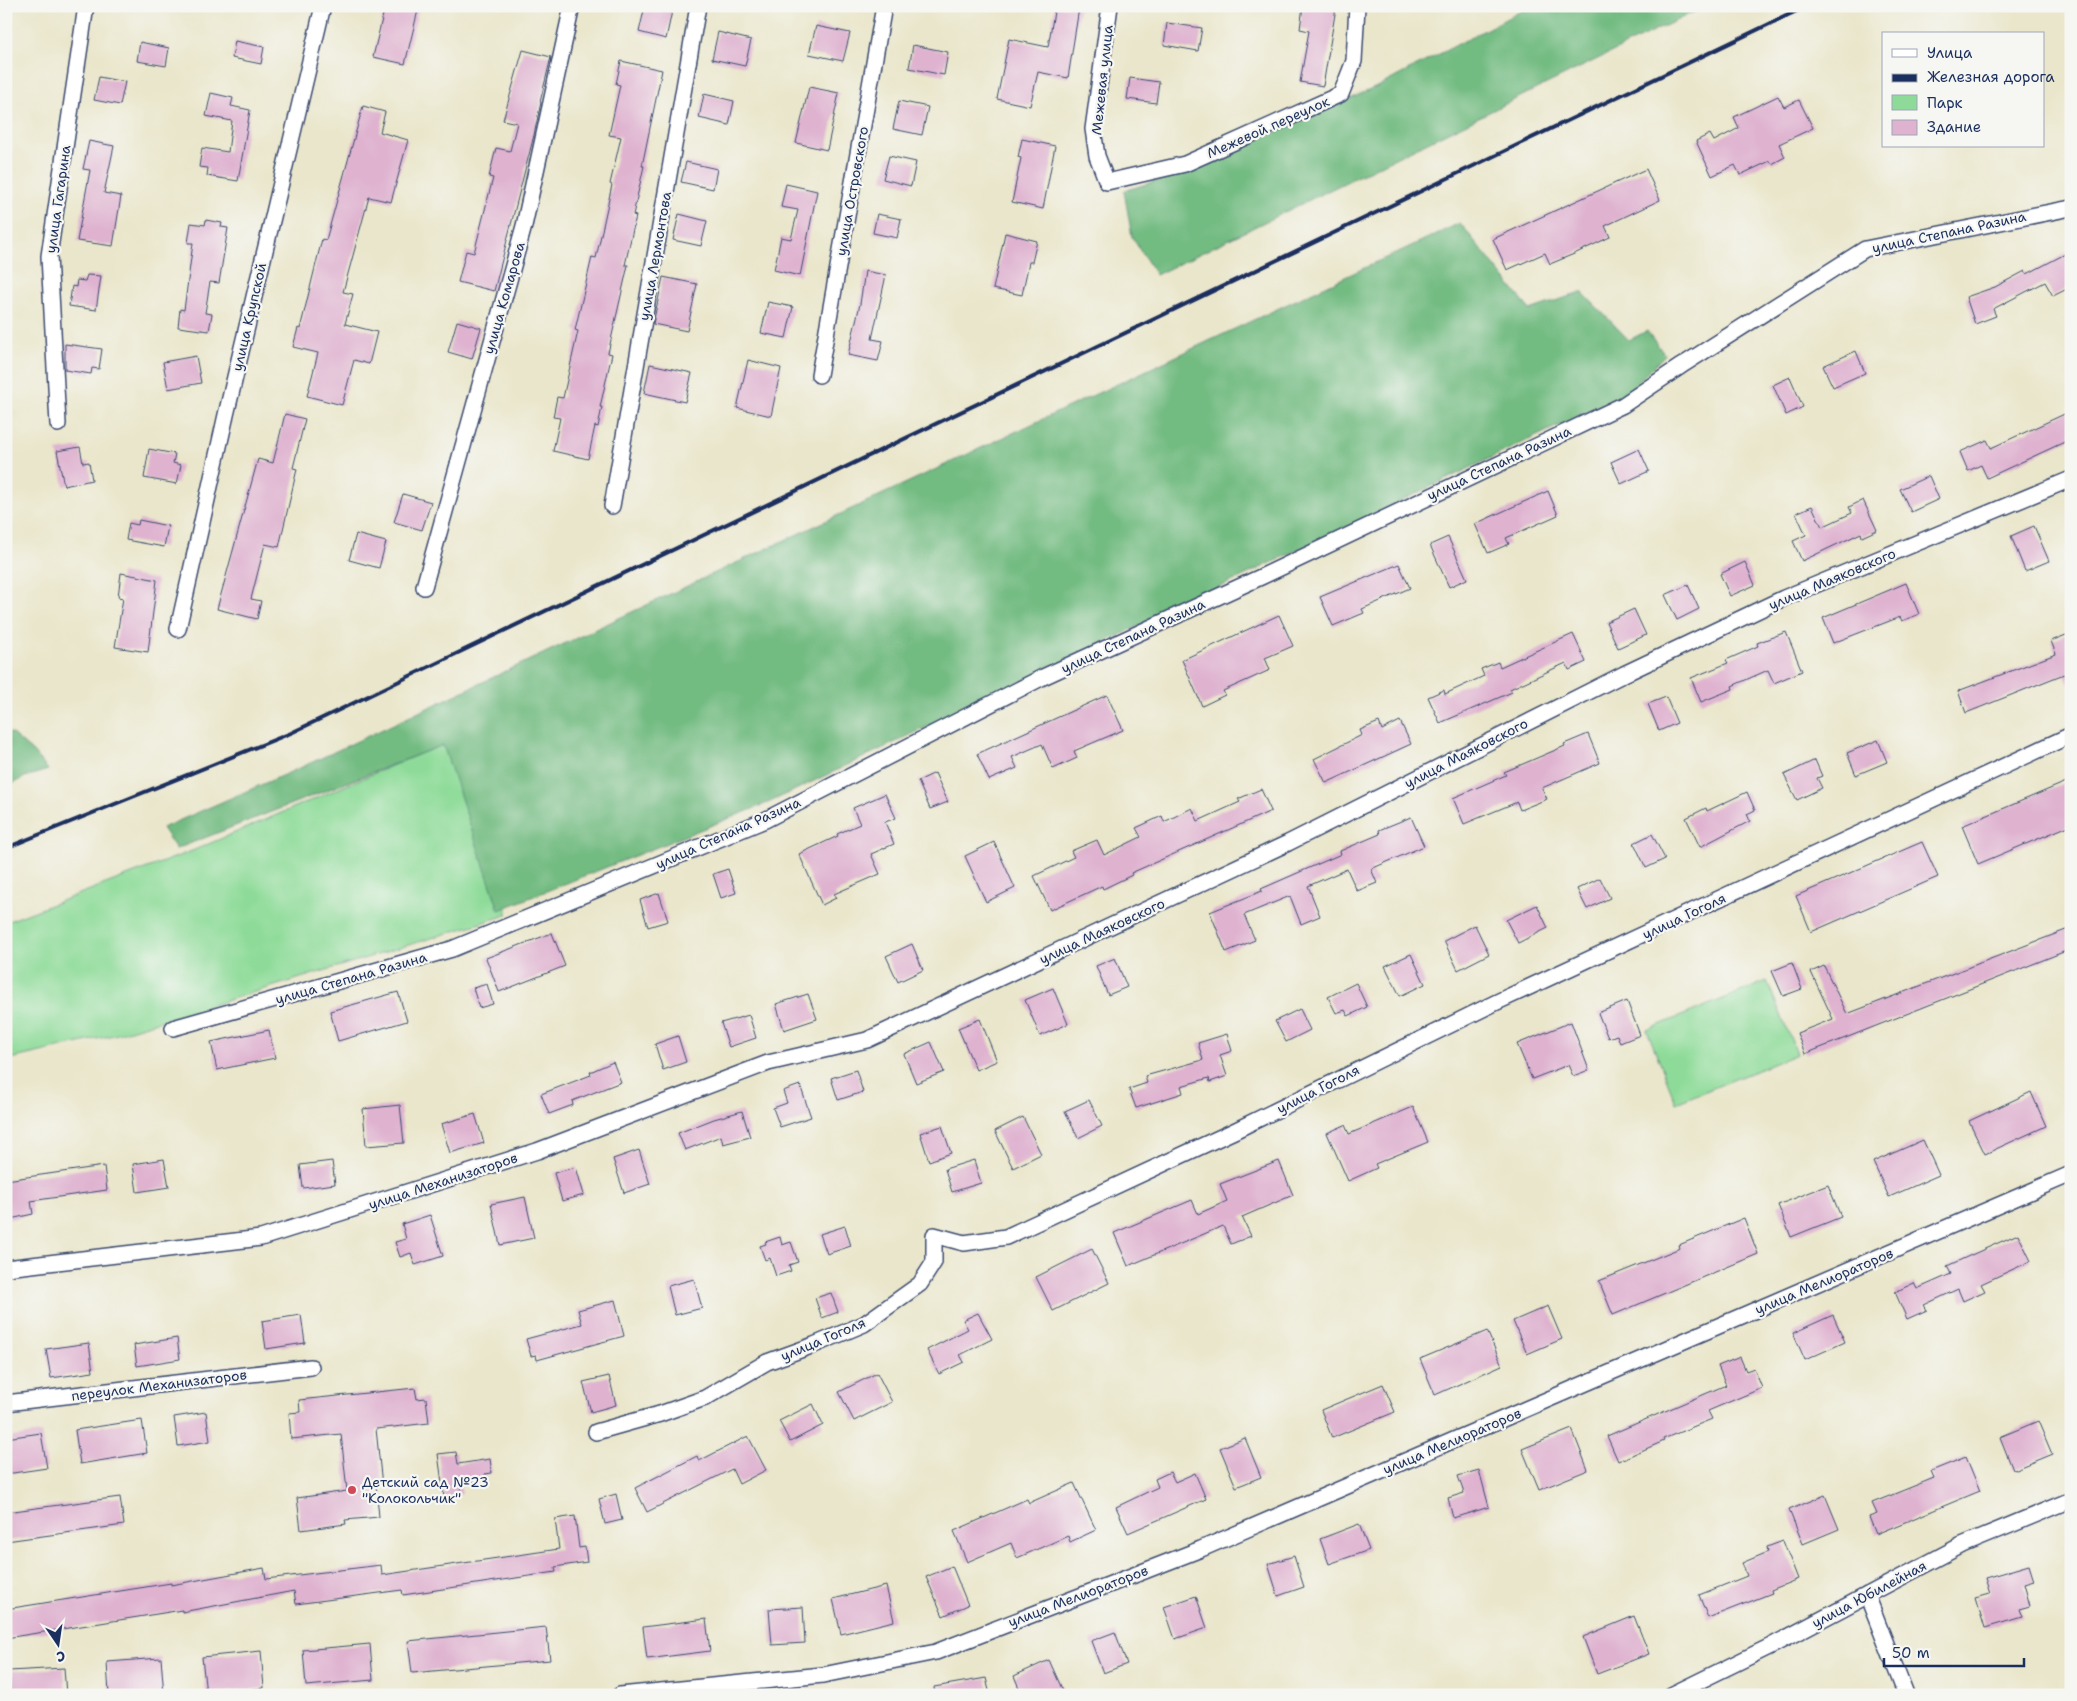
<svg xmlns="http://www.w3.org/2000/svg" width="2077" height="1701" font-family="'Shantell Sans',sans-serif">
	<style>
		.green { fill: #8edb99; stroke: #54857c }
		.forest { fill: #72bb81; stroke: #467570 }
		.building { fill: #dfb3d0 }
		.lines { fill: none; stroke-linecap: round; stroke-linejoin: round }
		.minor-casing { stroke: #3a4a6e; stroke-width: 18 }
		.minor { stroke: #fff; stroke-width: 15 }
		.rail { stroke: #1b2f5e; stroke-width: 4 }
		.poi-dot { fill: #d1495b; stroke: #f6f6f2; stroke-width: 2 }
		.labels { text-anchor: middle; stroke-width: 4.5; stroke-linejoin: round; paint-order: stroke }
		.street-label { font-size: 14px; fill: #1b2f5e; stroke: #f6f6f2 }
		.poi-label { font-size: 14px; fill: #1b2f5e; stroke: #f6f6f2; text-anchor: start }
	</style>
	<rect width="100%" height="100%" fill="#f6f6f2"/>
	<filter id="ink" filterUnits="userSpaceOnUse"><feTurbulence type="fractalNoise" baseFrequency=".02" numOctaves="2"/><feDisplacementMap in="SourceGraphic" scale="10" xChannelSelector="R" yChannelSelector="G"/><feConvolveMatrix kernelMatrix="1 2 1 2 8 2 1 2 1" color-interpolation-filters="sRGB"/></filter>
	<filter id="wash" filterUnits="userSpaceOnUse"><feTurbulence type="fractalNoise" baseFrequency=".0096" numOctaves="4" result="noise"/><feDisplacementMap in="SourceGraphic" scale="20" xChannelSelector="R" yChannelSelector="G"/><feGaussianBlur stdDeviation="1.12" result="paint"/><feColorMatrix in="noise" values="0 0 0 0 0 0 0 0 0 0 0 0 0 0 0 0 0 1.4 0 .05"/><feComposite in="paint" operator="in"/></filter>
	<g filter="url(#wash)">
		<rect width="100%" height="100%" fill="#eae6cb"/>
		<path class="green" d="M457 738 507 896V915L114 1035 6 1060V922L192 851Z
			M1767 981 1797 1054 1676 1103 1647 1030Z"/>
		<path class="forest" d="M1530 6H1706L1156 275 1132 237 1124 191 1190 170 1379 86Z
			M1460 223 1530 310 1582 292 1629 340 1647 331 1665 355 1627 393 770 802 499 910 443 745 176 849 162 828 302 767Z
			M6 733H11L33 752 48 770 25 777 6 787Z"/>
		<g id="blocks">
			<path class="building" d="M385 6H419L405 64 373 57Z
				M645 6 672 11 666 39 639 32Z
				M1055 6 1079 8 1068 78 1038 72 1030 106 997 99 1009 39 1048 47Z
				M1303 6 1336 8 1323 86 1300 82 1309 31 1300 29Z
				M1167 23 1202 28 1198 51 1164 45Z
				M816 26 850 33 843 61 809 54Z
				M718 32 751 40 745 66 712 59Z
				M235 41 264 47 261 64 232 58Z
				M140 42 169 48 166 66 137 61Z
				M913 45 948 52 944 75 909 68Z
				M523 50 551 57 540 102H541L534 135 494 291 458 282 466 251 474 253 493 178 489 177 496 148 510 151 517 123 503 120Z
				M621 61 662 70 642 166H644L633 215 636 216 625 265H628L608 353 612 354 600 407H602L598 427 595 426 588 459 553 451 560 418 553 417 557 397 563 398 578 331 575 330 592 257 596 258 612 185 610 184 621 137 609 135 620 85 616 84Z
				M99 77 125 82 120 105 94 100Z
				M1130 78 1159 82 1156 103 1127 99Z
				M809 87 839 93 827 150 796 143Z
				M211 93 233 98 231 106 250 110 238 181 207 176 208 168 199 167 202 148 228 152 232 121 206 116Z
				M704 94 734 101 729 125 699 118Z
				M1778 96 1784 107 1799 100 1813 128 1779 144 1785 157 1772 164 1770 161 1740 175 1735 165 1712 176 1696 141 1710 134 1714 141 1739 128 1734 117Z
				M899 101 928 107 922 135 893 129Z
				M363 106 385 112 380 132 408 140 391 202 369 197 343 292 353 294 345 324 377 332 369 364 354 360 342 405 307 396 318 353 293 347 298 328 300 329 322 239 326 240Z
				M1022 139 1055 146 1043 209 1012 202 1021 158 1018 157Z
				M89 141 114 146 104 193 121 196 113 246 77 241 90 170 83 169Z
				M889 156 916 162 911 186 883 179Z
				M686 162 717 169 713 189 681 182Z
				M1646 169 1660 200 1605 226 1610 237 1574 254 1550 264 1545 253 1507 270 1493 239Z
				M786 184 817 191 800 276 774 270 781 237 791 239 798 210 781 207Z
				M679 214 707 221 701 246 673 240Z
				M877 214 901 219 897 238 873 233Z
				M206 220 222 223 221 227 228 228 219 283 210 282 205 313 212 314 209 331 178 327 180 309 184 310 193 243H188L191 223 205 225Z
				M1005 233 1037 241 1032 262H1029L1022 295 993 289Z
				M2071 251V287L2053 296 2045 282 1993 309 1996 316 1975 324 1966 297 1995 287 2025 271 2027 274Z
				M865 271 886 275 872 339 883 341 878 361 848 355 860 304Z
				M87 275 101 276 96 310 69 306 72 286 76 287 77 280 85 281Z
				M663 277 697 284 687 331 653 324Z
				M768 302 793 307 786 338 761 333Z
				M457 321 481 328 472 359 448 352Z
				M65 344 102 349 99 369 92 368 91 374 65 370Z
				M1856 351 1865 373 1833 387 1823 366Z
				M196 356 201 383 168 389 163 362Z
				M748 360 781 368 771 416 737 408Z
				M650 364 692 373 685 402 644 393Z
				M1790 377 1803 407 1786 415 1773 385Z
				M2071 411V439L1987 478 1981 465 1968 471 1960 452 1987 440 1991 448Z
				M285 414 305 419 293 468 297 469 279 547 265 544 251 599 261 601 257 619 217 609 258 459 273 463Z
				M80 447 83 463 89 462 92 480 64 486 57 451Z
				M149 449 175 454 173 463 181 465 177 484 144 478Z
				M1639 449 1649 471 1621 484 1611 462Z
				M1929 476 1939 499 1911 512 1900 489Z
				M1548 491 1558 515 1506 538 1509 544 1488 553 1475 524Z
				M403 494 431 502 422 530 394 522Z
				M1863 500 1877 530 1862 537 1861 533 1802 561 1793 541 1806 535 1796 513 1812 506 1822 527 1852 513 1849 507Z
				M139 520 168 526 164 547 126 540 129 523 138 525Z
				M2034 526 2049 561 2025 571 2011 536Z
				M356 534 386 542 379 568 349 560Z
				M1448 537 1467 579 1449 587 1430 545Z
				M1745 562 1755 585 1730 596 1720 574Z
				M1399 564 1410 588 1362 609 1364 613 1333 626 1320 597Z
				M121 573 157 580 148 652 115 647 123 598 118 597Z
				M1906 583 1919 614 1902 621 1900 617 1833 643 1823 618Z
				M1688 585 1699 609 1677 620 1665 595Z
				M1634 609 1646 635 1618 648 1606 622Z
				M1279 615 1293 646 1265 658 1270 670 1223 691 1225 695 1202 706 1182 660Z
				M1786 632 1802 671 1774 683 1768 670 1732 686 1733 689 1701 702 1691 678 1728 663 1726 660 1758 646 1757 643Z
				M2071 633V688L2064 674 1966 713 1958 691 2056 654 2051 641Z
				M1573 634 1586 662 1569 670 1566 663 1510 689 1512 692 1440 723 1428 697 1444 690 1445 694 1484 676 1481 669 1498 662 1500 667Z
				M1107 695 1123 730 1074 751 1077 758 1053 769 1042 744 1012 757 1017 768 989 780 977 754Z
				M1666 697 1677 723 1659 731 1648 704Z
				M1400 721 1411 744 1326 783 1314 759 1362 735 1360 730 1379 722 1382 730Z
				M1588 734 1600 763 1542 788 1547 799 1520 810 1517 802 1464 824 1453 798 1506 775 1504 772 1565 746 1564 744Z
				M1878 740 1887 762 1856 775 1847 753Z
				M1815 760 1822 776 1817 778 1822 788 1797 800 1784 775Z
				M935 773 948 802 930 809 918 781Z
				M2071 780V825L1978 864 1962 826Z
				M1261 789 1271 811 1131 873 1132 875 1103 889 1102 886 1050 910 1034 876 1074 857 1071 851 1097 840 1104 855 1141 837 1136 828 1162 816 1164 822 1192 808 1198 821 1240 802 1238 799Z
				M1747 792 1755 810 1747 814 1750 821 1700 847 1686 818 1706 808 1707 811Z
				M885 794 896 818 885 822 894 844 871 854 880 874 834 894 836 898 822 905 799 854 838 836 837 834 860 824 853 808Z
				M1411 817 1424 846 1371 869 1377 883 1357 891 1347 869 1308 886 1320 916 1301 924 1290 896 1244 915 1255 940 1226 952 1210 912 1262 891 1261 889 1341 854 1340 851 1380 834 1379 830Z
				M1652 834 1665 859 1646 868 1634 843Z
				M994 842 1015 888 986 902 965 856Z
				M1922 842 1938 877 1811 932 1796 896Z
				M728 869 736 893 721 898 713 874Z
				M1600 878 1610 898 1587 909 1577 889Z
				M659 893 668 921 648 927 640 900Z
				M1537 905 1548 928 1518 943 1506 920Z
				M1475 925 1489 954 1458 970 1444 941Z
				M2071 928V949L1805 1054 1797 1033 1833 1019 1811 972 1824 966 1847 1014Z
				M552 933 565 966 499 992 486 958Z
				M912 944 923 970 898 982 886 956Z
				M1411 954 1425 984 1400 996 1385 966Z
				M1115 958 1127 987 1108 995 1096 966Z
				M1792 963 1802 989 1783 996 1772 971Z
				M1356 983 1367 1007 1348 1016 1345 1010 1336 1013 1328 997Z
				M487 984 493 1004 479 1008 473 988Z
				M1053 988 1068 1024 1040 1036 1025 1000Z
				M398 992 407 1021 338 1041 330 1011Z
				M808 994 817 1019 784 1030 776 1004Z
				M1627 1001 1640 1035 1620 1043 1617 1035 1608 1038 1598 1013Z
				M1300 1009 1310 1030 1286 1042 1275 1021Z
				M749 1015 756 1038 729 1047 721 1023Z
				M980 1019 997 1061 976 1070 958 1028Z
				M1571 1022 1589 1070 1573 1076 1568 1065 1532 1079 1517 1044Z
				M269 1030 275 1058 217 1070 211 1042Z
				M1227 1034 1232 1051 1220 1055 1227 1076 1210 1082 1209 1078 1181 1086 1183 1093 1136 1108 1129 1089 1147 1083 1145 1076 1203 1060 1198 1043Z
				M678 1036 686 1062 663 1070 655 1044Z
				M931 1042 944 1072 916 1083 904 1054Z
				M613 1062 621 1082 572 1101 573 1105 549 1114 541 1094 591 1075 590 1072Z
				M856 1070 863 1092 838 1100 831 1078Z
				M800 1085 811 1117 780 1127 773 1108 787 1103 783 1091Z
				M2031 1092 2046 1126 1985 1154 1969 1121Z
				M1089 1100 1102 1126 1078 1138 1065 1111Z
				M400 1105 404 1143 366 1146 363 1109Z
				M1413 1107 1428 1142 1375 1164 1377 1168 1348 1181 1327 1133 1345 1125 1349 1134Z
				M742 1111 750 1137 723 1144 721 1136 685 1150 678 1133 714 1119Z
				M475 1114 484 1143 450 1153 441 1124Z
				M1023 1117 1041 1154 1013 1168 995 1131Z
				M942 1126 951 1153 929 1161 920 1133Z
				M1923 1140 1939 1175 1889 1197 1873 1162Z
				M639 1150 650 1184 624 1193 613 1159Z
				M164 1159 169 1187 137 1192 133 1164Z
				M974 1160 981 1183 952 1192 945 1169Z
				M332 1161 335 1184 303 1188 300 1165Z
				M1279 1161 1293 1195 1242 1217 1251 1236 1231 1244 1223 1226 1128 1266 1114 1233 1192 1200 1198 1214 1227 1201 1220 1184Z
				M104 1166 107 1190 31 1201 33 1214 6 1220V1180Z
				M576 1167 584 1195 562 1201 554 1173Z
				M1828 1185 1841 1217 1791 1237 1778 1205Z
				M525 1197 534 1238 500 1245 491 1204Z
				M430 1215 443 1256 415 1265 411 1253 400 1257 395 1242 406 1239 402 1224Z
				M1744 1218 1758 1254 1613 1315 1599 1281 1680 1248 1679 1245Z
				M845 1226 851 1246 827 1254 820 1234Z
				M2018 1234 2031 1261 1981 1284 1985 1291 1963 1301 1958 1289 1924 1305 1927 1310 1907 1319 1895 1292 1914 1283 1917 1289 1951 1274 1947 1266Z
				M780 1237 782 1245 791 1242 798 1262 789 1265 791 1271 776 1276 770 1258 765 1260 760 1246 766 1244 765 1242Z
				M1092 1249 1109 1283 1053 1311 1036 1277Z
				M694 1279 702 1308 675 1315 668 1286Z
				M831 1293 838 1312 822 1318 815 1298Z
				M615 1300 624 1336 537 1360 536 1355 531 1356 526 1339 582 1324 578 1310Z
				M1548 1306 1562 1339 1527 1354 1513 1321Z
				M978 1313 992 1339 960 1355 964 1362 939 1374 927 1350 968 1329 963 1320Z
				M301 1315 305 1343 266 1349 262 1321Z
				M1833 1315 1845 1342 1805 1360 1793 1333Z
				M1487 1331 1502 1365 1435 1395 1420 1359Z
				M177 1338 180 1359 137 1366 134 1345Z
				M89 1343 93 1372 51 1378 46 1349Z
				M1740 1357 1746 1371 1754 1368 1762 1388 1708 1411 1712 1419 1663 1439 1664 1441 1618 1461 1607 1436 1726 1385 1718 1366Z
				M877 1373 892 1402 854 1421 839 1392Z
				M609 1376 616 1405 591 1412 583 1382Z
				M1383 1384 1395 1412 1332 1438 1321 1410Z
				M415 1388 417 1399 426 1398 429 1423 376 1429 382 1485H376L379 1517 345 1520 346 1524 301 1530 297 1498 347 1491 341 1434 291 1439 289 1413 300 1412 299 1400Z
				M813 1404 823 1425 790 1442 779 1421Z
				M206 1412 210 1441 178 1446 174 1417Z
				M142 1420 147 1453 80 1464 75 1430Z
				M2038 1421 2052 1454 2013 1470 2000 1437Z
				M1572 1429 1588 1470 1539 1490 1522 1449Z
				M41 1433 47 1468 6 1474V1438Z
				M748 1436 766 1470 739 1484 732 1469 647 1512 635 1488 697 1456 699 1461Z
				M1245 1438 1261 1477 1236 1487 1220 1448Z
				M456 1452 458 1464 490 1459 492 1473 485 1474V1479L460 1484 462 1494 444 1497 438 1454Z
				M1966 1457 1980 1491 1876 1534 1869 1517 1877 1514 1872 1503 1934 1478 1931 1471Z
				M1479 1470 1489 1507 1453 1518 1448 1498 1464 1493 1458 1476Z
				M1170 1472 1175 1482 1195 1473 1206 1499 1128 1533 1116 1507 1158 1487 1155 1479Z
				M1074 1483 1096 1530 1070 1542 1068 1536 1017 1558 1011 1543 967 1562 954 1531 1027 1499 1029 1503Z
				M616 1494 622 1520 605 1524 599 1499Z
				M1825 1495 1839 1529 1803 1544 1789 1510Z
				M120 1497 124 1525 6 1541V1512Z
				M575 1516 579 1548 585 1547 587 1562 555 1567 556 1572 403 1595 402 1590 296 1604 294 1591 182 1612V1610L6 1638V1609L171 1583V1585L264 1568 266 1579 381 1565 382 1575 559 1549 555 1519Z
				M1359 1524 1369 1550 1329 1564 1320 1539Z
				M1783 1541 1798 1579 1771 1590 1772 1593 1708 1618 1699 1595 1747 1576 1742 1563 1768 1552 1767 1547Z
				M1294 1556 1304 1587 1278 1596 1268 1564Z
				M2029 1565 2034 1581 2024 1584 2030 1606 2019 1609 2022 1617 1985 1628 1976 1598 1990 1594 1985 1578Z
				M952 1566 968 1605 943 1616 926 1577Z
				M886 1586 894 1621 841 1634 833 1599Z
				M1196 1596 1207 1628 1175 1639 1164 1607Z
				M803 1607 805 1643 772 1645 769 1609Z
				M1634 1616 1649 1654 1597 1674 1583 1637Z
				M706 1619 710 1651 647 1659 643 1627Z
				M546 1627 550 1660 412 1673 408 1641Z
				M1115 1632 1127 1664 1103 1673 1091 1641Z
				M370 1644 373 1680 306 1686 303 1650Z
				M261 1651 264 1688 206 1694 202 1657Z
				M161 1658 164 1695H109L107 1662Z
				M1049 1660 1063 1691 1054 1695H1022L1014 1676Z
				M64 1668 66 1695H11L9 1671Z
				M986 1678 990 1695H935L934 1687Z"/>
		</g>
	</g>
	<g filter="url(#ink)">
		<use href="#blocks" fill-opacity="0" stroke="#3a4a6e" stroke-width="1"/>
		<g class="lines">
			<g class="minor-casing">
				<path id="minor" d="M1110 6 1093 129 1097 156 1107 182 1185 164 1341 94 1354 61 1357 6
					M819 375 884 6
					M58 424 49 256 86 6
					M612 506 698 6
					M424 587 524 226 572 6
					M178 629 226 415 323 6
					M173 1028 452 949 765 820 1043 677 1263 576 1623 405 1681 366 1865 249 2071 208
					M6 1268 261 1238 537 1151 768 1063 867 1040 1288 843 1624 674 1784 598 2071 479
					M6 1403 311 1367
					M596 1432 660 1414 705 1398 767 1362 814 1345 864 1324 920 1284 934 1262V1235L964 1243 1006 1237 1234 1131 1497 1002 2071 735
					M1867 1595 1906 1695
					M620 1695 823 1675 936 1652 1201 1549 2071 1174
					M1671 1695 1771 1646 1962 1545 2071 1500"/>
			</g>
			<use href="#minor" class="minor"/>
			<path class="rail" d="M6 848 291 733 1807 6"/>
		</g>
	</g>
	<circle class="poi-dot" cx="352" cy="1490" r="5"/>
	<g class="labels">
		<g class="street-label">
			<text transform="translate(1102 80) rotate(-84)" y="5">Межевая улица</text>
			<text transform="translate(1268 127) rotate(-24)" y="5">Межевой переулок</text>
			<text transform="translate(852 191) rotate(-80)" y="5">улица Островского</text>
			<text transform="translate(58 199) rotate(-82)" y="5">улица Гагарина</text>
			<text transform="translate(1949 232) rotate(-12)" y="5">улица Степана Разина</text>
			<text transform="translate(655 256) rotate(-80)" y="5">улица Лермонтова</text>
			<text transform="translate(504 298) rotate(-74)" y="5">улица Комарова</text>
			<text transform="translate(249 317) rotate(-77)" y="5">улица Крупской</text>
			<text transform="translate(1499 463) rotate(-25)" y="5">улица Степана Разина</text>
			<text transform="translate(1832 579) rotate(-23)" y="5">улица Маяковского</text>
			<text transform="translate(1133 636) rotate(-25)" y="5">улица Степана Разина</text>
			<text transform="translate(1466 753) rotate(-27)" y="5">улица Маяковского</text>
			<text transform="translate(728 833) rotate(-24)" y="5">улица Степана Разина</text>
			<text transform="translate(1684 916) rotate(-25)" y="5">улица Гоголя</text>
			<text transform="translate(1102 931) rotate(-25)" y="5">улица Маяковского</text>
			<text transform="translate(351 978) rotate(-16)" y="5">улица Степана Разина</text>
			<text transform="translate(1318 1089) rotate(-27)" y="5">улица Гоголя</text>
			<text transform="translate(443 1181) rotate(-18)" y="5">улица Механизаторов</text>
			<text transform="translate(1824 1281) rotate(-23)" y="5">улица Мелиораторов</text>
			<text transform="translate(823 1339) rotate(-23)" y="5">улица Гоголя</text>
			<text transform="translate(159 1385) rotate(-7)" y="5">переулок Механизаторов</text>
			<text transform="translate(1452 1441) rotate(-23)" y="5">улица Мелиораторов</text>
			<text transform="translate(1869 1594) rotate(-28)" y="5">улица Юбилейная</text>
			<text transform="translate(1078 1596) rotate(-21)" y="5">улица Мелиораторов</text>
		</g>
		<g class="poi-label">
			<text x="362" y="1487">Детский сад №23<tspan x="362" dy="16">"Колокольчик"</tspan></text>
		</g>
	</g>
	<rect width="2077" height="1701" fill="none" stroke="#f6f6f2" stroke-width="25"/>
	<rect x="1882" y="32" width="162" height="115" fill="#f6f6f2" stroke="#9ea6b7"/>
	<rect x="1892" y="49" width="25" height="8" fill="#ffffff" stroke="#9ea6b7"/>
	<text x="1927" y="58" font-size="15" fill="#1b2f5e">Улица</text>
	<rect x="1892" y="74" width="25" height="8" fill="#1b2f5e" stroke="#9ea6b7"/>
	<text x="1927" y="82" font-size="15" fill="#1b2f5e">Железная дорога</text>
	<rect x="1892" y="95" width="25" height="15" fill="#8edb99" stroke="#9ea6b7"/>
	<text x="1927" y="108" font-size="15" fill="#1b2f5e">Парк</text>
	<rect x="1892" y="120" width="25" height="15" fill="#dfb3d0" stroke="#9ea6b7"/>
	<text x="1927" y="132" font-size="15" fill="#1b2f5e">Здание</text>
	<g transform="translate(58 1644) rotate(167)" stroke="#f6f6f2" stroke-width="4" paint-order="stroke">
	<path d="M0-4L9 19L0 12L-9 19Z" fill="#1b2f5e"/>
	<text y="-8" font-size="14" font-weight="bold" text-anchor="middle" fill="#1b2f5e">С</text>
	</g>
	<path d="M1884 1658v8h140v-8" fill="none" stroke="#1b2f5e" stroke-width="2.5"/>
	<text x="1892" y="1658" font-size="15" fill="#1b2f5e" stroke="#f6f6f2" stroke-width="4" paint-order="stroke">50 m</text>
</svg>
